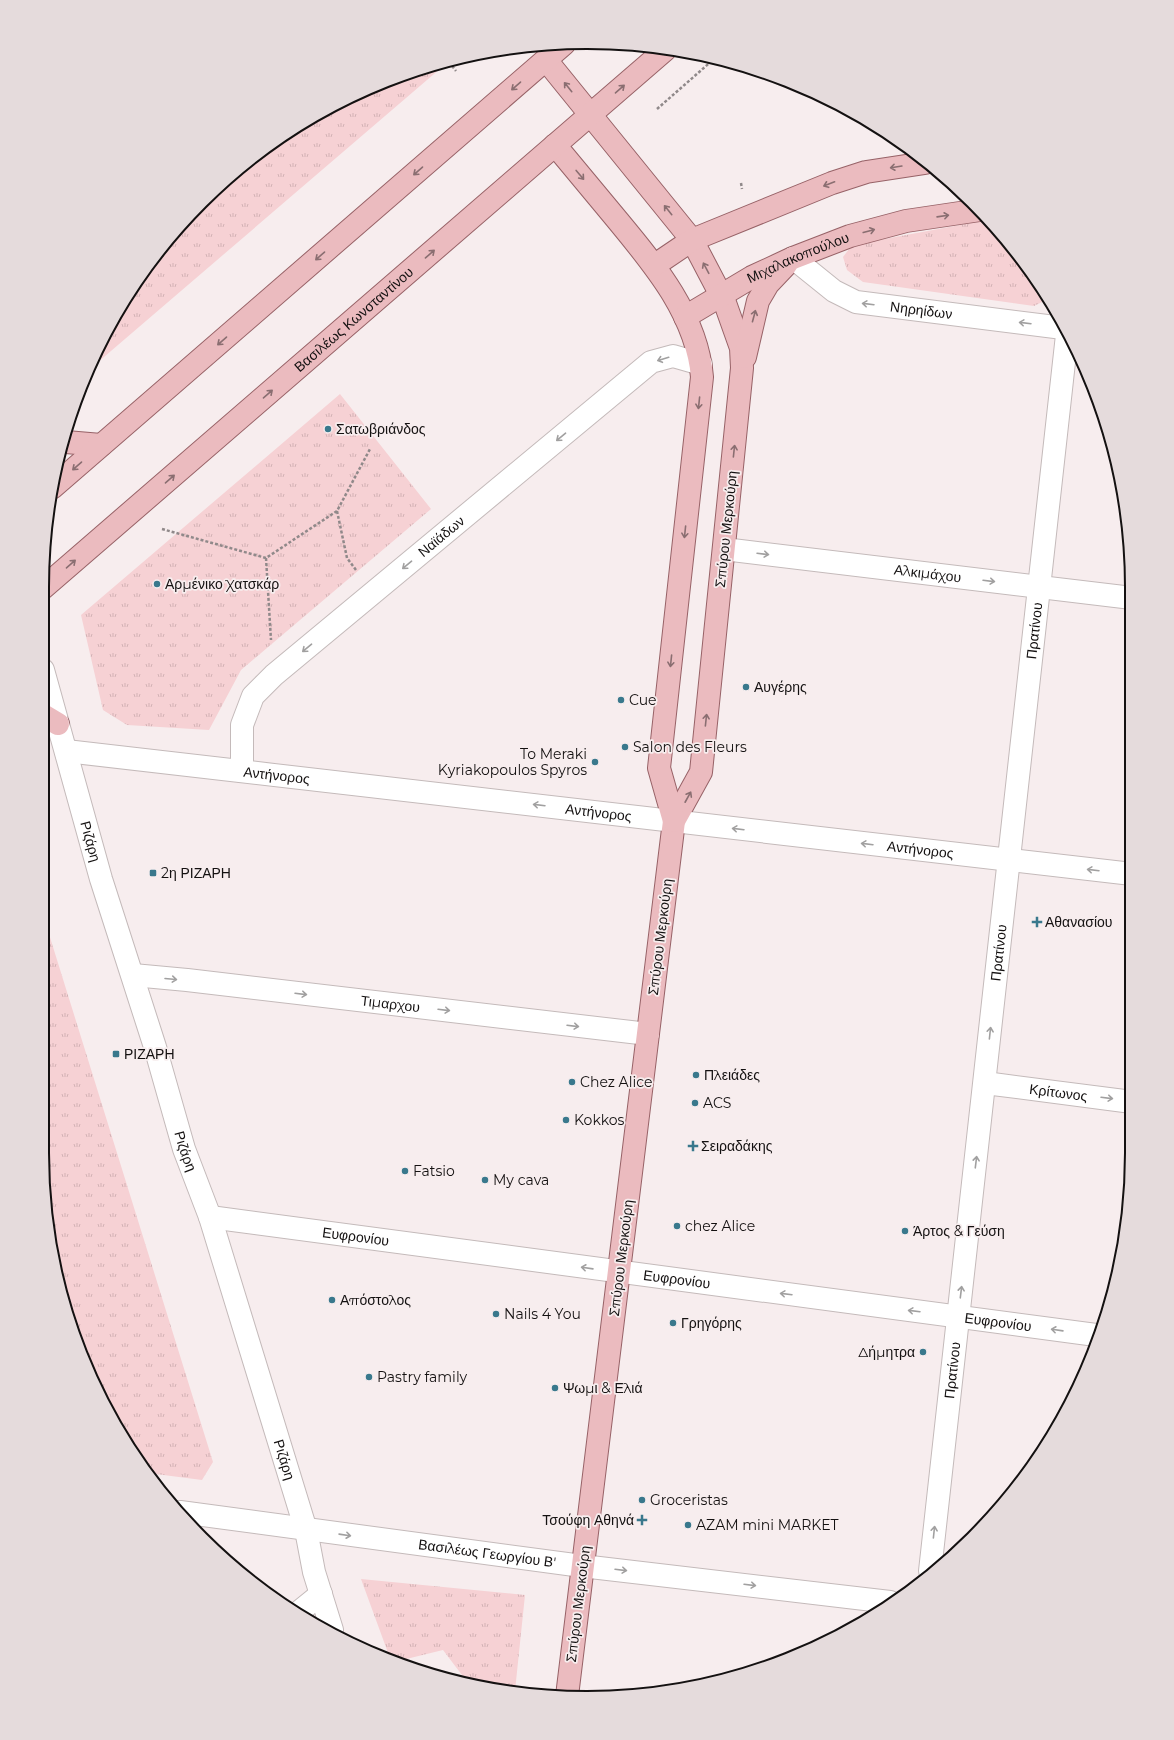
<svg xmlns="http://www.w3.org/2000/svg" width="1174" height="1740" font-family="Montserrat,sans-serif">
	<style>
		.grass { fill: url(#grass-tufts) }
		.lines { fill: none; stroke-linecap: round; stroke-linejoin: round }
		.minor-casing { stroke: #c4baba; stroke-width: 24 }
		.major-casing { stroke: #976267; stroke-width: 24 }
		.path { stroke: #90898a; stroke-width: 2.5; stroke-dasharray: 3 2; stroke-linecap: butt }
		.minor { stroke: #fff; stroke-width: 22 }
		.major { stroke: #ebbbbf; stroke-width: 22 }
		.oneway { stroke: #8a6e71 }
		.oneway2 { stroke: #a1a0a0 }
		.poi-dot { fill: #39788c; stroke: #f7edee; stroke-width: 1.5 }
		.labels { text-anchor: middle; stroke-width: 3.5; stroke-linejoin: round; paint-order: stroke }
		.street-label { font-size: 14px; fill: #141111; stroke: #f7edee }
		.poi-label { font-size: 14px; fill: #141111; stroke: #f7edee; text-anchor: start }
		.rim { fill: none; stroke: #141111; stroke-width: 2 }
	</style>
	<defs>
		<pattern id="grass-tufts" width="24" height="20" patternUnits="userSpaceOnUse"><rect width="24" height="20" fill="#f6d1d4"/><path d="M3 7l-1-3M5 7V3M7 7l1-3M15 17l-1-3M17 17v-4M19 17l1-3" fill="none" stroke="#d2b2b5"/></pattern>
	</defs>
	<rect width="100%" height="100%" fill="#f7edee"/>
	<path class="grass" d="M448 62 90 369 98 346 154 255 201 202 284 134 378 84Z
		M987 220 1040 284 1048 299 1034 306 863 282 847 270 843 257 852 245Z
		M340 394 431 509 241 670 209 730 127 725 103 710 81 615Z
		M44 918 213 1462 202 1480 148 1473 134 1456 71 1328 47 1224 46 1189 48 1187 46 1184Z
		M361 1579 525 1595 515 1691 468 1683 443 1650 394 1662 391 1661Z"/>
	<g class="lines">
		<g class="minor-casing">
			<g id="minor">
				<path id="s1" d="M793 258 834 291 856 302 1063 328"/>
				<path id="s2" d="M724 549 1132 598"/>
				<path id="s3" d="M43 670 101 879 155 1047 184 1149 210 1217 306 1530 314 1572 332 1630"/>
				<path id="s4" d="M66 751 1132 874"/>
				<path id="s5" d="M242 771V725L253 696 274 675 651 362 673 356 701 364"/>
				<path id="s6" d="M133 975 187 980 648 1034"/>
				<path id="s7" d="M985 1083 1132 1102"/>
				<path id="s8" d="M210 1217 1096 1335"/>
				<path id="s9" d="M180 1512 582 1566 890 1602"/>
				<path id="s10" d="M930 1571 1067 335"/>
				<path d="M300 1611 321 1594"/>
			</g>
		</g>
		<g class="major-casing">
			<g id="major">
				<path d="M546 60 692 240 725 303 741 348 742 368 701 772 674 821 567 1696"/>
				<path d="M555 145C575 169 594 192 614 216 652 262 697 314 702 377L659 768 674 821"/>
				<path d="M655 265 692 240 832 183 866 172 925 163"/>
				<path id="s11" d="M685 317 752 277 793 258 850 236 906 221 980 210"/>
				<path d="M745 357 758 301 768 284 786 265"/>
				<path d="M66 442 101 445"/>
				<path d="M52 488 564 44"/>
				<path id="s12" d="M42 589 665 50"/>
				<path d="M43 715 58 724"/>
			</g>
		</g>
		<path class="path" d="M449 62 456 71
			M657 109 714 59
			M741 183 742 189
			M337 511 347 558 356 570
			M162 529 266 558 337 511 370 449
			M266 558 271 640"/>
		<use href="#minor" class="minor"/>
		<use href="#major" class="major"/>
	</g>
	<defs><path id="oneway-shaft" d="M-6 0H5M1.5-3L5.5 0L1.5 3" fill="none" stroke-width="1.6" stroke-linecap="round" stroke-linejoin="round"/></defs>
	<g class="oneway">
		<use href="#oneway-shaft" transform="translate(516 86) rotate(139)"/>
		<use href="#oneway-shaft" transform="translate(568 87) rotate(-129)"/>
		<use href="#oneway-shaft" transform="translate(620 89) rotate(-41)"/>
		<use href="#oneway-shaft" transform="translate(896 167) rotate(171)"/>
		<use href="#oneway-shaft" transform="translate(418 171) rotate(139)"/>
		<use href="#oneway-shaft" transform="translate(580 175) rotate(50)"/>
		<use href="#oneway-shaft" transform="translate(829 184) rotate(159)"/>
		<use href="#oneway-shaft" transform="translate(668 210) rotate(-129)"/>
		<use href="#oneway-shaft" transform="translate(943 216) rotate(-8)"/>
		<use href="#oneway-shaft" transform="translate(869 231) rotate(-15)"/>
		<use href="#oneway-shaft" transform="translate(430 254) rotate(-41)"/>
		<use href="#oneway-shaft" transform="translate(320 256) rotate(139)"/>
		<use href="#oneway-shaft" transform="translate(706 268) rotate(-118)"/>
		<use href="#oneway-shaft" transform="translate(754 316) rotate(-75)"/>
		<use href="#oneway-shaft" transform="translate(222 341) rotate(139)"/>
		<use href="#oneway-shaft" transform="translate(268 394) rotate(-41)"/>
		<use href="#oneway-shaft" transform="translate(699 403) rotate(96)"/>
		<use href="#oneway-shaft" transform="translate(734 451) rotate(-84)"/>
		<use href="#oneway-shaft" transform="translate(77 466) rotate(139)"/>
		<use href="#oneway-shaft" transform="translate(170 479) rotate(-41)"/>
		<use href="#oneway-shaft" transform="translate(685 532) rotate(96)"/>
		<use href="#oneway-shaft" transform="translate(71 564) rotate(-41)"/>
		<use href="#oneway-shaft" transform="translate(671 661) rotate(96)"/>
		<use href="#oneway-shaft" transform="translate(706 720) rotate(-84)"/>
		<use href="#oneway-shaft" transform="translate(688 797) rotate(-61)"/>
	</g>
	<g class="oneway2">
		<use href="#oneway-shaft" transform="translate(868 304) rotate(-173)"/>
		<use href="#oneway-shaft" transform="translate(1025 323) rotate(-173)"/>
		<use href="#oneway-shaft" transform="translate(663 359) rotate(163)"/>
		<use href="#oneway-shaft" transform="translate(561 437) rotate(140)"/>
		<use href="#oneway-shaft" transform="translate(763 554) rotate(7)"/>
		<use href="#oneway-shaft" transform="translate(407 565) rotate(140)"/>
		<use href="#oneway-shaft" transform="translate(989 581) rotate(7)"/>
		<use href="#oneway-shaft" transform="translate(307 648) rotate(140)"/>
		<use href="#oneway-shaft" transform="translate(539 805) rotate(-173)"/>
		<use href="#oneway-shaft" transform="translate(738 829) rotate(-173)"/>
		<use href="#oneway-shaft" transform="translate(867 844) rotate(-173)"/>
		<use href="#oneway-shaft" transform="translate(1093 870) rotate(-173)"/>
		<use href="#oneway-shaft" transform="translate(171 979) rotate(5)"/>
		<use href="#oneway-shaft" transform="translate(301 994) rotate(7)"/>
		<use href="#oneway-shaft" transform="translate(444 1010) rotate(7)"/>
		<use href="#oneway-shaft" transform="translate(573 1026) rotate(7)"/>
		<use href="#oneway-shaft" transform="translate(990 1033) rotate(-84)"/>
		<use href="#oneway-shaft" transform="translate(1107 1098) rotate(7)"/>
		<use href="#oneway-shaft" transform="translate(976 1162) rotate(-83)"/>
		<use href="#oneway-shaft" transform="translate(587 1268) rotate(-172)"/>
		<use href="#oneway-shaft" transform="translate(961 1292) rotate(-83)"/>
		<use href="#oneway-shaft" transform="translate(786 1294) rotate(-173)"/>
		<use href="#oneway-shaft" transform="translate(914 1311) rotate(-173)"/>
		<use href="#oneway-shaft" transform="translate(1057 1330) rotate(-172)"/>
		<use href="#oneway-shaft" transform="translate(934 1532) rotate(-84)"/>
		<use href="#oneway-shaft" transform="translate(345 1535) rotate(8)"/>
		<use href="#oneway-shaft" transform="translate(621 1570) rotate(7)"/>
		<use href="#oneway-shaft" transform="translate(750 1585) rotate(7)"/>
	</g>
	<g class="poi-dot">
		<circle cx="328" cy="429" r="4"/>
		<circle cx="157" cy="584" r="4"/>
		<circle cx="746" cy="687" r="4"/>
		<circle cx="621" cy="700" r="4"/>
		<circle cx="625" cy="747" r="4"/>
		<circle cx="595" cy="762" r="4"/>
		<rect x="149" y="869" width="8" height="8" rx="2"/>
		<path d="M1035 916h4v4h4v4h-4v4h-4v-4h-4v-4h4z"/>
		<rect x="112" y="1050" width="8" height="8" rx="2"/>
		<circle cx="696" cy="1075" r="4"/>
		<circle cx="572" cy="1082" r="4"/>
		<circle cx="695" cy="1103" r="4"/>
		<circle cx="566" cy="1120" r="4"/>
		<path d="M691 1140h4v4h4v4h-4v4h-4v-4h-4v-4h4z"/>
		<circle cx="405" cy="1171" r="4"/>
		<circle cx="485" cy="1180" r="4"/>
		<circle cx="677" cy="1226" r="4"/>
		<circle cx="905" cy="1231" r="4"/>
		<circle cx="332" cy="1300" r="4"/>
		<circle cx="496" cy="1314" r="4"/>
		<circle cx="673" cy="1323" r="4"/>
		<circle cx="923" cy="1352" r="4"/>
		<circle cx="369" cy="1377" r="4"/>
		<circle cx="555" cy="1388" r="4"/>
		<circle cx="642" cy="1500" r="4"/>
		<path d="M640 1514h4v4h4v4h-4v4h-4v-4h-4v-4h4z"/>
		<circle cx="688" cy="1525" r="4"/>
	</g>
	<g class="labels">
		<g class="street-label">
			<text dy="5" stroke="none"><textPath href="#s11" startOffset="128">Μιχαλακοπούλου</textPath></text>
			<text dy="5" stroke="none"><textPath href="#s1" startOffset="143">Νηρηίδων</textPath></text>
			<text dy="5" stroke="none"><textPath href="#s12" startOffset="412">Βασιλέως Κωνσταντίνου</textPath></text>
			<text transform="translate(726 529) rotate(-84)" y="5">Σπύρου Μερκούρη</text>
			<text dy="5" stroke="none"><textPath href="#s5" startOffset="324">Ναϊάδων</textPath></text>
			<text dy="5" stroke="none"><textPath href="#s2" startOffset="205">Αλκιμάχου</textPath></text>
			<text dy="5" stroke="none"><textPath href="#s10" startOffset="946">Πρατίνου</textPath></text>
			<text dy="5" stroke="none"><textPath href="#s4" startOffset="212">Αντήνορος</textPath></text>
			<text dy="5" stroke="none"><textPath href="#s4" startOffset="536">Αντήνορος</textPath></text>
			<text dy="5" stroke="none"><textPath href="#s3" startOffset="178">Ριζάρη</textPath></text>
			<text dy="5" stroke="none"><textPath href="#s4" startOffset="860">Αντήνορος</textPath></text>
			<text transform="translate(660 937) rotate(-83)" y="5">Σπύρου Μερκούρη</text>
			<text dy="5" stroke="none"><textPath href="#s10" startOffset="622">Πρατίνου</textPath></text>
			<text dy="5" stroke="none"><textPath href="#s6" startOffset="259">Τιμαρχου</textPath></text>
			<text dy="5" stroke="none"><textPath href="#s7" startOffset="74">Κρίτωνος</textPath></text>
			<text dy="5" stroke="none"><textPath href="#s3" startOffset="502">Ριζάρη</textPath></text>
			<text dy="5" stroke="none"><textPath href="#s8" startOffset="147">Ευφρονίου</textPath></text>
			<text transform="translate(621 1258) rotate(-83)" y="5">Σπύρου Μερκούρη</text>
			<text dy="5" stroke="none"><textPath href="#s8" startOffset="471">Ευφρονίου</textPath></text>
			<text dy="5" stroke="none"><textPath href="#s8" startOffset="795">Ευφρονίου</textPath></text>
			<text dy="5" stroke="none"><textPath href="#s10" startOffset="202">Πρατίνου</textPath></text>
			<text dy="5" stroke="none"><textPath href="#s3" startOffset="826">Ριζάρη</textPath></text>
			<text dy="5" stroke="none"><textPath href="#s9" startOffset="310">Βασιλέως Γεωργίου Β'</textPath></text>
			<text transform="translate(578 1604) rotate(-83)" y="5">Σπύρου Μερκούρη</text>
		</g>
		<g class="poi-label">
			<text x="336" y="434">Σατωβριάνδος</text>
			<text x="165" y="589">Αρμένικο Χατσκάρ</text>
			<text x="754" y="692">Αυγέρης</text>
			<text x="629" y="705">Cue</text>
			<text x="633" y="752">Salon des Fleurs</text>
			<text x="587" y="759" text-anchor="end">To Meraki<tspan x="587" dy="16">Kyriakopoulos Spyros</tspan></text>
			<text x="161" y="878">2η ΡΙΖΑΡΗ</text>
			<text x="1045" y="927">Αθανασίου</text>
			<text x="124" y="1059">ΡΙΖΑΡΗ</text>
			<text x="704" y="1080">Πλειάδες</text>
			<text x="580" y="1087">Chez Alice</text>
			<text x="703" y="1108">ACS</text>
			<text x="574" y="1125">Kokkos</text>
			<text x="701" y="1151">Σειραδάκης</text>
			<text x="413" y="1176">Fatsio</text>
			<text x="493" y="1185">My cava</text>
			<text x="685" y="1231">chez Alice</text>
			<text x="913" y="1236">Άρτος &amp; Γεύση</text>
			<text x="340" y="1305">Απόστολος</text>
			<text x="504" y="1319">Nails 4 You</text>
			<text x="681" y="1328">Γρηγόρης</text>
			<text x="915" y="1357" text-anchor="end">Δήμητρα</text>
			<text x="377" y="1382">Pastry family</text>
			<text x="563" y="1393">Ψωμι &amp; Ελιά</text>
			<text x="650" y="1505">Groceristas</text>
			<text x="634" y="1525" text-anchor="end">Τσούφη Αθηνά</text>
			<text x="696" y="1530">AZAM mini MARKET</text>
		</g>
	</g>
	<path d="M0 0H1174V1740H0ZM587 49H587A538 538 0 0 1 1125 587V1153A538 538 0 0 1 587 1691H587A538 538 0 0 1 49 1153V587A538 538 0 0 1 587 49Z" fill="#e5dbdc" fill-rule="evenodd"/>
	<path class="rim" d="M587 49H587A538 538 0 0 1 1125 587V1153A538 538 0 0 1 587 1691H587A538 538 0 0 1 49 1153V587A538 538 0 0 1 587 49Z"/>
</svg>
